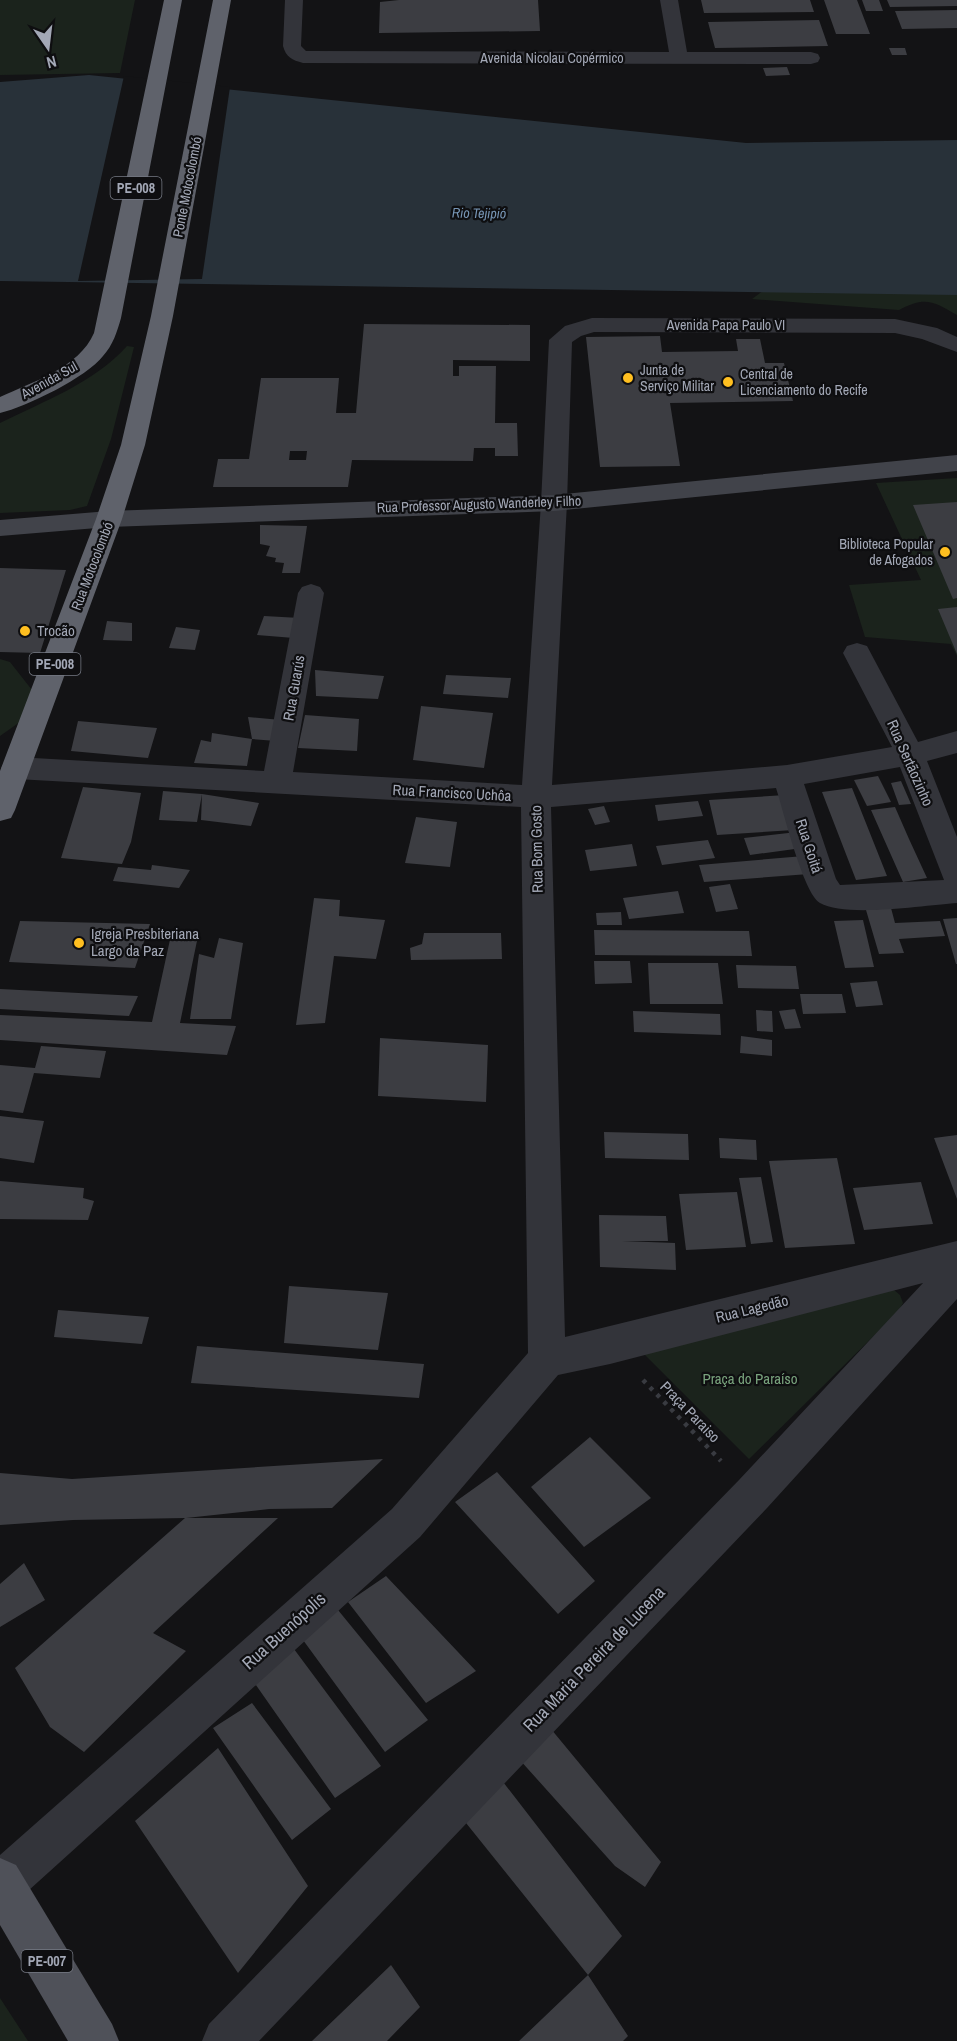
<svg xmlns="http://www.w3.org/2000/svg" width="957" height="2041" font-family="'Archivo Narrow',sans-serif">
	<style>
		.green { fill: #1b231c }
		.water { fill: #283139 }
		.pier { fill: #131315 }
		.building { fill: #3c3d42; fill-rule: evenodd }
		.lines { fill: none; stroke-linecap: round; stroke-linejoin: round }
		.path { stroke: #393b41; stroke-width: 4.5; stroke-dasharray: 4 6; stroke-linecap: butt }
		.street { fill: #33343a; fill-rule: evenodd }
		.secondary { fill: #41434a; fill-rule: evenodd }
		.primary { fill: #4f5159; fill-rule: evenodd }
		.highway { fill: #5f626b; fill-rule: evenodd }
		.poi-dot { fill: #ffbf20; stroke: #0e0e10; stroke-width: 2 }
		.labels { text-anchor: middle; stroke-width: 4.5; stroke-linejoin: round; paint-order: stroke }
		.far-street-label { font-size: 14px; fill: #a3a8b6; stroke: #0e0e10 }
		.shield { fill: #0e0e10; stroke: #767a84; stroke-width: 1.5 }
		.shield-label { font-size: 14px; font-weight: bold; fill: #a3a8b6 }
		.far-water-label { font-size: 14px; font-style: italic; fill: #7795b4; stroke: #0e0e10 }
		.far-poi-label { font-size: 14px; fill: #a3a8b6; stroke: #0e0e10; text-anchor: start }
		.poi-label { font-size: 15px; fill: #a3a8b6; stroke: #0e0e10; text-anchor: start }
		.street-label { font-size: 15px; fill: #a3a8b6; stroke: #0e0e10 }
		.park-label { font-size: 15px; fill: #79a37d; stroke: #0e0e10 }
		.near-street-label { font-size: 18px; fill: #a3a8b6; stroke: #0e0e10 }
	</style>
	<rect width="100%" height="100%" fill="#131315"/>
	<path class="green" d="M0 0H135L120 73 0 75Z
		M957 280V315C933 301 925 296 899 310L752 299 768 287Z
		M127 346 134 347 111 439 87 506 70 510 0 513V423C44 401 94 383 127 346Z
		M957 478V656L951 644 865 637 849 585 921 580 876 483Z
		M0 659 10 662 32 690 27 717 0 736Z
		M894 1290 900 1295 903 1303 898 1312 749 1459 640 1350Z
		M0 1998 28 2041H0Z"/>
	<path class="water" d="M89 75 746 143 957 140V295L0 281V82Z"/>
	<path class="pier" d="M124 76 230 87 202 279 78 281Z"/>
	<path class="building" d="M399 0H538L540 31 379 33 380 2Z
		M701 0H810L814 12 704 13Z
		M824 0H857L870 34H836Z
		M862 0H879L883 11H866Z
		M887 0H957V6L890 7Z
		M957 10V28L902 29 895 11Z
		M819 20 828 46 715 48 708 22Z
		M889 48H905L907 55H892Z
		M787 67 790 75 766 76 763 68Z
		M364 324 530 325V361L453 360V376H459V366H496L495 423H517L518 456H495V448H474L473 461 352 460 348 487H213L218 459H249L261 378H339L336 413H356ZM290 451H307L306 460H289Z
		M660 336 662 352 738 351 736 339H760L765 363H784L793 401 670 403 680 466 600 467 586 337Z
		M957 502V598L953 599 913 505Z
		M260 525 307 526 300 573H282L284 563 275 562 276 558 266 556 270 546 260 544Z
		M0 568 66 570 40 653 0 652Z
		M957 607V654L938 609Z
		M264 616 300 618 294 638 257 635Z
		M107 621 132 623V641L103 640Z
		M176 627 200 630 195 650 169 648Z
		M315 670 384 676 378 699 316 696Z
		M446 675 511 678 508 698 443 694Z
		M421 706 493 713 484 768 413 760Z
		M305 715 359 719 357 751 298 748Z
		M248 717 281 720 276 741 252 739Z
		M78 721 157 728 148 758 71 751Z
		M212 733 252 739 247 766 194 763 201 740 211 742Z
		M878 776 891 802 867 806 854 780Z
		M901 781 911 804 899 805 891 783Z
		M83 787 141 793 131 842 122 864 61 858Z
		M852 788 887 876 856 880 822 792Z
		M163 791 202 794 259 803 251 826 201 820 202 794 197 822 159 820Z
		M785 795 794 830 717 835 709 800Z
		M698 801 703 816 658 821 655 805Z
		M604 806 610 822 595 825 588 809Z
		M895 807 909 839 927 878 903 882 871 810Z
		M416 817 457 822 450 867 405 863Z
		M797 832 802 848 750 855 744 838Z
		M708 840 715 858 662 865 656 846Z
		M632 844 637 866 590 871 585 850Z
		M804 856 809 874 704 882 699 865Z
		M152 865 190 870 179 888 113 881 118 867 151 870Z
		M730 884 738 909 716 912 709 887Z
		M678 891 684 913 629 919 623 898Z
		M314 898 340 900 339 916 385 920 376 959 334 956 325 1023 296 1025Z
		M891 908 895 923 940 921 945 936 899 939 904 953 879 954 866 910Z
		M621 912 622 925H597L596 913Z
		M957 918V964H956L943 919Z
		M863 920 874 967 845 968 834 921Z
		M20 921 150 924 135 968 9 962Z
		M594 930 749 931 752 956 595 955Z
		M424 933H501L502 959 411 960 410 948 422 944Z
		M171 935 198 936 180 1023 236 1026 227 1055 0 1040V1015L152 1022Z
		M219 938 243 943 231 1019H190L199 954 214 958Z
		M594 961H630L632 983 595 984Z
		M648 963H718L723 1004H650Z
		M736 965 796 966 799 989 738 988Z
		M877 981 883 1005 856 1007 850 983Z
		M0 989 138 996 129 1016 0 1009Z
		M800 994H842L846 1013 803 1014Z
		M795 1009 801 1028 785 1029 779 1011Z
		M756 1010 772 1011 773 1032 757 1031Z
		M633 1011 720 1014 721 1035 634 1032Z
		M741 1036 772 1040V1056L740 1053Z
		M380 1038 488 1045 486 1102 378 1096Z
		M41 1046 106 1051 100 1078 34 1073 23 1113 0 1110V1065L35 1068Z
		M0 1116 44 1121 34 1163 0 1158Z
		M604 1132 688 1134 689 1160 605 1158Z
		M957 1135V1199L934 1138Z
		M719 1138 756 1140 757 1160 720 1158Z
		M837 1158 855 1244 785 1248 769 1161Z
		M761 1177 773 1242 751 1244 739 1178Z
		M0 1181 84 1188 83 1198 94 1201 88 1220 0 1219Z
		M921 1182 933 1224 864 1230 853 1188Z
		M737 1192 746 1247 686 1250 679 1194Z
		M599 1215 666 1216 668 1241H622L675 1243 676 1270 600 1267Z
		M289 1286 388 1293 378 1350 284 1343Z
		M58 1310 149 1317 142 1344 54 1337Z
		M197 1346 424 1364 419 1398 191 1383Z
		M590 1437 651 1498 584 1547 531 1487Z
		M383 1459 332 1508 269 1509 186 1518H278L153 1633 186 1651 84 1752 50 1727 15 1668 185 1518 73 1520 0 1525V1473L72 1479Z
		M497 1472 595 1581 558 1614 455 1502Z
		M24 1563 45 1600 0 1627V1584Z
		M386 1576 476 1671 426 1703 348 1602Z
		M338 1610 428 1720 385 1752 303 1640Z
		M291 1645 381 1766 335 1798 251 1678Z
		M252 1703 331 1809 292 1840 213 1728Z
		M551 1729 661 1862 645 1887 615 1866 519 1759Z
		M218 1748 308 1886 238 1973 135 1821Z
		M500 1778 622 1936 588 1975 628 2036 623 2041H519L588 1975 458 1813Z
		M391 1965 420 2007 387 2041H312Z"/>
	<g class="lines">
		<path class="path" d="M643 1380 721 1461"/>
		<path class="street" d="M285 0H303L301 46 306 51 669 52 660 0H678L687 52H811L818 54 820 58 818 62 811 64 303 63C292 60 286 57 283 46Z
			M592 318 895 319 937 328 957 337V352L922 339 895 333 594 332 581 336 572 342 567 503 552 785 787 765 892 747 843 653 847 646 857 643 867 646 918 742 957 731V753L927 761 957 837V903C926 905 845 918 820 903 803 893 783 809 776 788L551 807 565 1337 957 1241V1299L767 1508 259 2041H202L209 2024 739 1480 923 1283 610 1364 558 1375 420 1537 18 1900 0 1906V1855L392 1509 528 1353 521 807 16 779 6 776 1 768 6 760 16 757 264 771 298 593 302 587 311 584 320 587 324 593 293 772 522 785 541 503 549 340 565 326ZM900 767 944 880 840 885 836 879 804 784Z"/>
		<path class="secondary" d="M957 455V471L554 511 109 527 0 536V520L109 511 554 495Z"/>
		<path class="primary" d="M0 1858 16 1865 112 2024 119 2041H68L0 1925Z"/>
		<path class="highway" d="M164 0H182L121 318C117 332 113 345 103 356 87 377 26 407 0 413V397C32 382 79 368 94 333Z
			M213 0H231L173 316 145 445 122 519 15 810 11 818 0 821V771L96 519 121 445 151 316Z"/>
	</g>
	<g class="poi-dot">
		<circle cx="628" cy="378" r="6"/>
		<circle cx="728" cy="382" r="6"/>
		<circle cx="945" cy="552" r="6"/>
		<circle cx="25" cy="631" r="6"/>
		<circle cx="79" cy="943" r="6"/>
	</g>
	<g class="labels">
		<g class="far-street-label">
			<text x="552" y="63">Avenida Nicolau Copérmico</text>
			<text transform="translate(187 187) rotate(-79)" y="5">Ponte Motocolombó</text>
			<text x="726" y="330">Avenida Papa Paulo VI</text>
			<text transform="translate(49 380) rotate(-29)" y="5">Avenida Sul</text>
			<text transform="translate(479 504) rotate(-2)" y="5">Rua Professor Augusto Wanderley Filho</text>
			<text transform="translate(92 566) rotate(-69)" y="5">Rua Motocolombó</text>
		</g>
		<g class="shield">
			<rect x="110.5" y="177" width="51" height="22" rx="4.5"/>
			<rect x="29.5" y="653" width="51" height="22" rx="4.5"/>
			<rect x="21.5" y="1950" width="51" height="22" rx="4.5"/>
		</g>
		<g class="shield-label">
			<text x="136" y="193">PE-008</text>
			<text x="55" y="669">PE-008</text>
			<text x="47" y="1966">PE-007</text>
		</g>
		<g class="far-water-label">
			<text transform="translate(479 213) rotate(1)" y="5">Rio Tejipió</text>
		</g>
		<g class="far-poi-label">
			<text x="640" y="375">Junta de<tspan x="640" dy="16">Serviço Militar</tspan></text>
			<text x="740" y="379">Central de<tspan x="740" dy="16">Licenciamento do Recife</tspan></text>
			<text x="933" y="549" text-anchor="end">Biblioteca Popular<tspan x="933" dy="16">de Afogados</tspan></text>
		</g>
		<g class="poi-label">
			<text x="37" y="636">Trocão</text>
			<text x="91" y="939">Igreja Presbiteriana<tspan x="91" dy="17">Largo da Paz</tspan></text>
		</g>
		<g class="street-label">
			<text transform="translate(294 688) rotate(-80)" y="5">Rua Guarús</text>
			<text transform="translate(910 763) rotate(66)" y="5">Rua Sertãozinho</text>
			<text transform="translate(452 793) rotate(3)" y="5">Rua Francisco Uchôa</text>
			<text transform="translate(809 846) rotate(72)" y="5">Rua Goitá</text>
			<text transform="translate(537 849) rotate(-91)" y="5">Rua Bom Gosto</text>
			<text transform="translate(752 1309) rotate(-14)" y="5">Rua Lagedão</text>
			<text transform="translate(690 1412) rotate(46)" y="5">Praça Paraiso</text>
		</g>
		<g class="park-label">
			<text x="750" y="1384">Praça do Paraíso</text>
		</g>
		<g class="near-street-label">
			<text transform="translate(284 1631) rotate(-42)" y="6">Rua Buenópolis</text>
			<text transform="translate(594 1659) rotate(-46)" y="6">Rua Maria Pereira de Lucena</text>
		</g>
	</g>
	<g transform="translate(48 48) rotate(166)" stroke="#0e0e10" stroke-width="4.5" paint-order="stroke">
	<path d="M0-4.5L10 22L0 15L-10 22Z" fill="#a3a8b6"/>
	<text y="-9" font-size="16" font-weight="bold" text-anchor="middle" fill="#a3a8b6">N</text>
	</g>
</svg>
